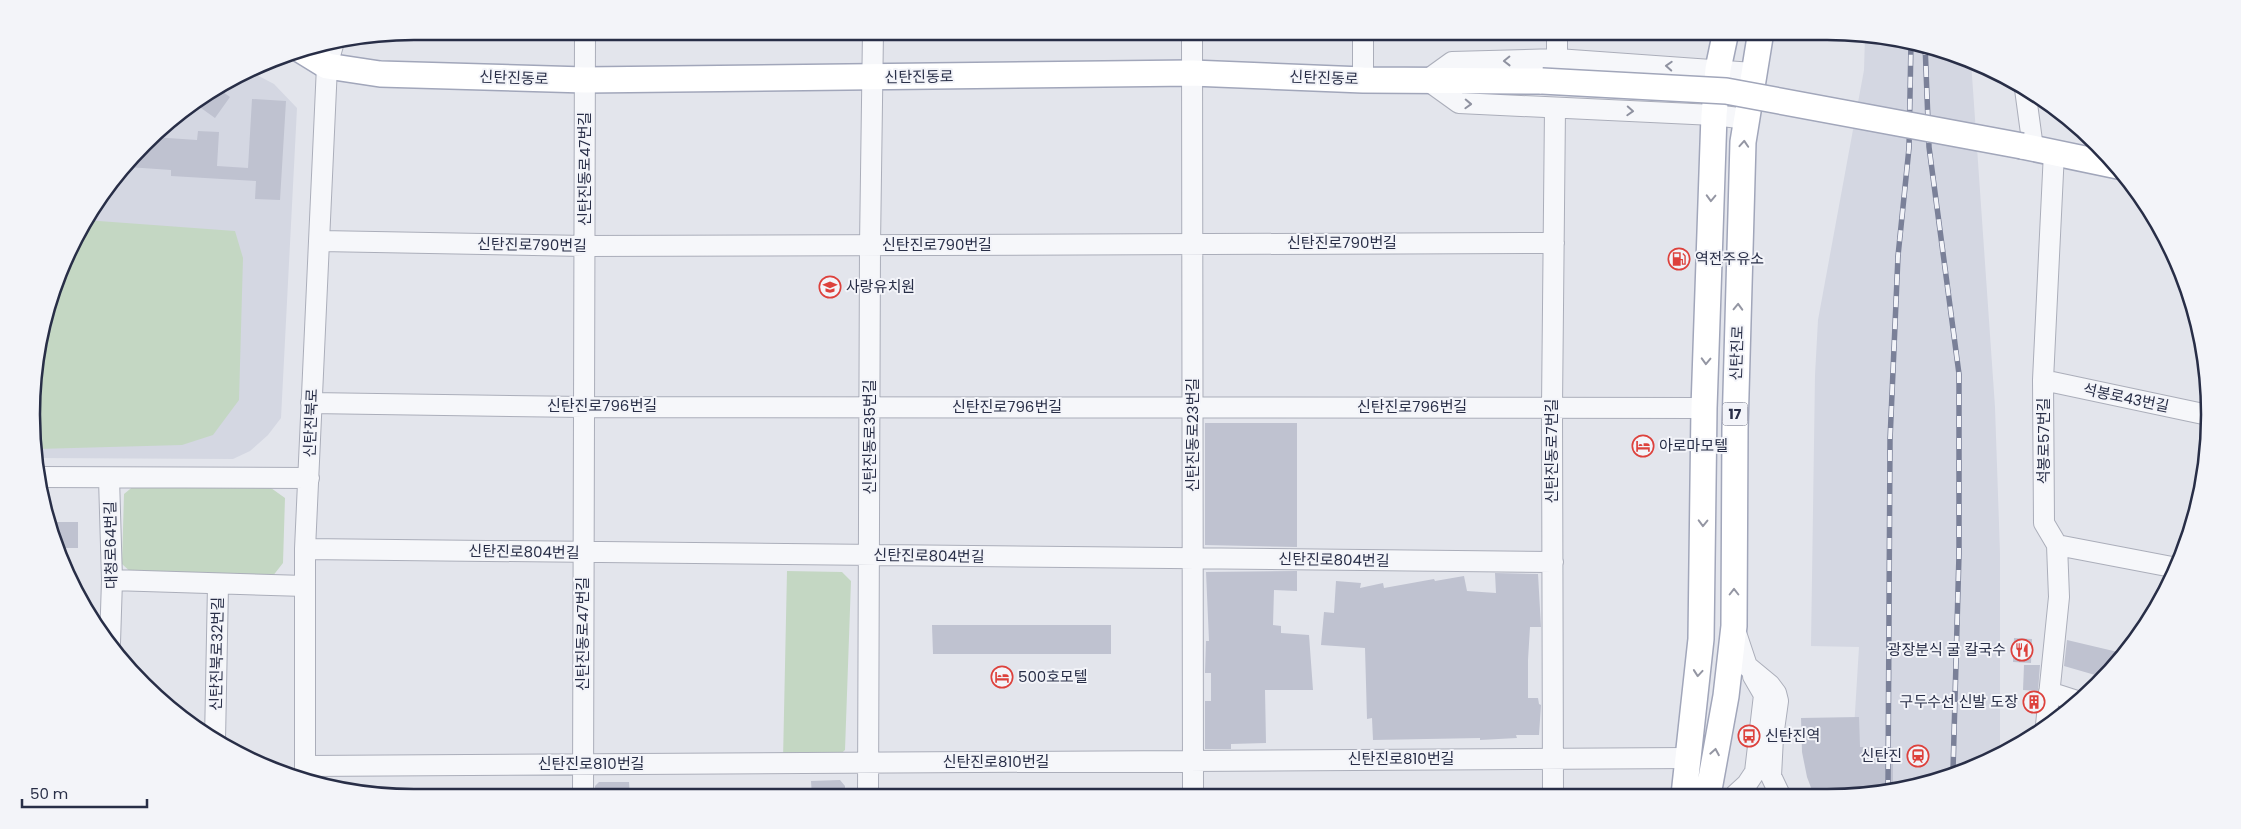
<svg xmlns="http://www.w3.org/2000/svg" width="2241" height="829" font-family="Poppins,'Noto Sans KR',sans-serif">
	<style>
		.built { fill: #d4d7e2 }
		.green { fill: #c4d7c3 }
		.building { fill: #bfc2d0 }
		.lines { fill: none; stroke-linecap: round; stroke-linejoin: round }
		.minor-casing { stroke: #abaeba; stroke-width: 22 }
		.major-casing { stroke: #a1a6ba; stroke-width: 28 }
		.minor { stroke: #f6f7fa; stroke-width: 20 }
		.major { stroke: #fff; stroke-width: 25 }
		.rail-casing { stroke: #7a8098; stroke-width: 5.5 }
		.rail { stroke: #f3f4f9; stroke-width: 4; stroke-dasharray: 11; stroke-linecap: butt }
		.major-bridge-casing { stroke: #a1a6ba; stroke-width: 28; stroke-linecap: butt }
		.major-bridge { stroke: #fff; stroke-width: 25 }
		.oneway { stroke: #8f92a0 }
		.oneway2 { stroke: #9496a3 }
		.labels { text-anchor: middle; stroke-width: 4; stroke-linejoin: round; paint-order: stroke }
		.shield { fill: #f3f4f9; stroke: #65697c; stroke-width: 1 }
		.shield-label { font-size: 14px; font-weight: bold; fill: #282e47 }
		.street-label { font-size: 15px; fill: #282e47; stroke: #f3f4f9 }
		.poi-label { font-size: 15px; fill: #282e47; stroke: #f3f4f9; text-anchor: start }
		.rim { fill: none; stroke: #282e47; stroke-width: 2.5 }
	</style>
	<rect width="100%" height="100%" fill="#e3e5ec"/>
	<path class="built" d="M1865 36 1926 44 1971 61 1995 407 2000 553V756L1877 794H1850L1859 647 1811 646 1815 375 1818 320 1864 70Z
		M249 71 274 84 297 108 281 418 268 435 250 451 233 459 38 458 35 364 52 292 82 223 162 126 223 83Z"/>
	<path class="green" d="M85 220 235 231 243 258 239 400 213 435 182 445 37 449 35 364 52 292Z
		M135 485 271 488 285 498 283 563 272 577 134 575 122 564 124 494Z
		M787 571 842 572 851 581 845 750 834 760H783Z"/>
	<path class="building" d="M216 87 230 97 215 118 194 103Z
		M252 99 286 101 280 200 255 199 256 181 171 176V170L128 167 153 137 197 140 198 131 219 132 217 166 248 168Z
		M1205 423H1297V547L1205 545Z
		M48 522H78V548H56Z
		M1297 571V591L1274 590 1273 625 1281 626V633L1309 635 1313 690H1265L1266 743 1231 744V749H1205V701H1211V673H1205L1206 641H1209L1206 572Z
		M1495 573 1538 574 1541 627H1530L1528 660V698H1538L1539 704 1541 705 1539 735H1516L1517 738 1480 740V738L1373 740 1372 718 1367 719 1365 648 1321 645 1324 612 1334 613 1336 581 1361 583 1360 588 1383 583 1384 588 1434 579 1435 581 1464 576 1467 591 1496 593Z
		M932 625H1111V654H933Z
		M2014 638 2032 639 2031 663 2013 662Z
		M2067 640 2122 653 2102 677 2064 666Z
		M2024 665H2040L2038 691 2023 690Z
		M1859 717 1860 747H1893V789L1885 792 1813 793 1807 777 1802 752 1801 718Z
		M840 780 845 786V797H812L811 781Z
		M599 782H629L630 797H595V786Z"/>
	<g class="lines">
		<g class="minor-casing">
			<path id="minor" d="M1192 31 1193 796
				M1363 31V80
				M1557 31V59
				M2025 89 2033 148
				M1747 119 1714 115 1459 103 1427 80 1452 62 1557 59 1753 73
				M321 241 584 246 1554 243
				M2043 380 2208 415
				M311 403 584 407 1704 408
				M38 477 309 478
				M109 478 112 580 110 643
				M2057 545 2172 567
				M305 549 1553 562
				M112 580 305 586
				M1735 630 1747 666 1770 685 1776 693 1778 701 1773 737 1771 776 1780 795
				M2049 692 2080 702
				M2046 725 2059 597 2057 545 2044 523 2043 380 2054 152
				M215 740 218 585
				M305 766 1687 758
				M305 781V549L327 66 333 45
				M1553 795 1552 407 1555 108
				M1735 795 1747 784 1755 772 1764 695 1753 676
				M583 797 585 31
				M868 797 870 245 873 31"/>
		</g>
		<g class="major-casing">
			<path id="major" d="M301 50 327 66 380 74 585 80 1192 73 1363 80 1542 81
				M2022 146 2118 166
				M1684 795 1701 639 1704 408 1714 115 1718 69 1726 31
				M1708 795 1726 696 1734 626 1735 429 1743 142 1761 31"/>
		</g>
		<use href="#minor" class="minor"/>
		<use href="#major" class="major"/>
		<g class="rail-casing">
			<path id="rail" d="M1925 44 1929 147 1959 374V554L1953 771
				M1888 791 1890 440 1898 256 1909 148 1911 42"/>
		</g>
		<use href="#rail" class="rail"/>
		<g class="major-bridge-casing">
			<path id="major-bridge" d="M1542 81 1726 91 2022 146"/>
		</g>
		<use href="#major-bridge" class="major-bridge"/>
	</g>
	<defs><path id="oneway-chevron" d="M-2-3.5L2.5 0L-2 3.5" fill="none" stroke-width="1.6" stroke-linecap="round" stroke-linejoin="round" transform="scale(1.25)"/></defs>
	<g class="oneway">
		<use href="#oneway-chevron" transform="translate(1507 61) rotate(179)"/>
		<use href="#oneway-chevron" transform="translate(1669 66) rotate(-177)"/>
		<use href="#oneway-chevron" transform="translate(1468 104) rotate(2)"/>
		<use href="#oneway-chevron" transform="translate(1630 111) rotate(3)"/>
	</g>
	<g class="oneway2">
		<use href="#oneway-chevron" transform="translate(1744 144) rotate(-86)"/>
		<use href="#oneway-chevron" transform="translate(1711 198) rotate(92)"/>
		<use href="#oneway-chevron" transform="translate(1738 307) rotate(-88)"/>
		<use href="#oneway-chevron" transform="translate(1706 361) rotate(92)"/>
		<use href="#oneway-chevron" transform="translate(1703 523) rotate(91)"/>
		<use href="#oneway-chevron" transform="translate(1734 592) rotate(-90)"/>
		<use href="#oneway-chevron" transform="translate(1698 673) rotate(95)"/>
		<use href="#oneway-chevron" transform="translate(1715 752) rotate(-80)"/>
	</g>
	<defs>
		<g id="fuel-ring" transform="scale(1.125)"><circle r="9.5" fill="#f3f4f9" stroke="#dd413c" stroke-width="1.5"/><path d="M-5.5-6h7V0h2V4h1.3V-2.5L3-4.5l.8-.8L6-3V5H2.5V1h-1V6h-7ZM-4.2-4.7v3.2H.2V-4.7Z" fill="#dd413c"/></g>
		<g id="school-ring" transform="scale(1.125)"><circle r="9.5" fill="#f3f4f9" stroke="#dd413c" stroke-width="1.5"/><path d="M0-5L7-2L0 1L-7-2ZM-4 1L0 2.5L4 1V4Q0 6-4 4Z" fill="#dd413c"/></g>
		<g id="hotel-ring" transform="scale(1.125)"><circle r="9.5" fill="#f3f4f9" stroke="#dd413c" stroke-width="1.5"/><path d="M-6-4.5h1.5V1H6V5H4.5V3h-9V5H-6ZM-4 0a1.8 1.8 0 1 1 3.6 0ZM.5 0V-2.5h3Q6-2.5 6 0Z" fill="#dd413c"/></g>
		<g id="restaurant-ring" transform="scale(1.125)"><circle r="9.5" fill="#f3f4f9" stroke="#dd413c" stroke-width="1.5"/><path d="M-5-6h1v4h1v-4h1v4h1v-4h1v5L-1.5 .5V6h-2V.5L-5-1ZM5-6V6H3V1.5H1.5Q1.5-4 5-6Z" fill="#dd413c"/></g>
		<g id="building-ring" transform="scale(1.125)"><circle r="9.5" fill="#f3f4f9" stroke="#dd413c" stroke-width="1.5"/><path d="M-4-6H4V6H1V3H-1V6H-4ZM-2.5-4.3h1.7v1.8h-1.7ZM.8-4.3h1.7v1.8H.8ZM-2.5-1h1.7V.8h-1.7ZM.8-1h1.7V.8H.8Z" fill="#dd413c"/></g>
		<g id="bus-ring" transform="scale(1.125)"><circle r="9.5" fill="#f3f4f9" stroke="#dd413c" stroke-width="1.5"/><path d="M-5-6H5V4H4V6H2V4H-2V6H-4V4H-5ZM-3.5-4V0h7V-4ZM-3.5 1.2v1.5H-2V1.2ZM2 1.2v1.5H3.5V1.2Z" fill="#dd413c"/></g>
		<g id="station-ring" transform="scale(1.125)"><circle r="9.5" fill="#f3f4f9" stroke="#dd413c" stroke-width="1.5"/><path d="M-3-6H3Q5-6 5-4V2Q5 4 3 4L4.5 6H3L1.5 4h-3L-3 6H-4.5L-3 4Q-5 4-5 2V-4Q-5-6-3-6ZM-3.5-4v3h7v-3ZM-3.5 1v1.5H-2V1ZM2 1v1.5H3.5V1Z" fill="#dd413c"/></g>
	</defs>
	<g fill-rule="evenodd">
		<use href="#fuel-ring" x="1679" y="259"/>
		<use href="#school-ring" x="830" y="287"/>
		<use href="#hotel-ring" x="1643" y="446"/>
		<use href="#restaurant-ring" x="2022" y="650"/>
		<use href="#hotel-ring" x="1002" y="677"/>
		<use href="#building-ring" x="2034" y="702"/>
		<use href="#bus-ring" x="1749" y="736"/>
		<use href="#station-ring" x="1918" y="756"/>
	</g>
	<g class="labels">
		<rect class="shield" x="1722.5" y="402.5" width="25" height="23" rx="4"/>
		<g class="shield-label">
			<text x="1735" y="419">17</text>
		</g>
		<g class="street-label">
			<text transform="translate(919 77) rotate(-1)" y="5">신탄진동로</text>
			<text transform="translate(514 78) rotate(2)" y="5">신탄진동로</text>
			<text transform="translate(1324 78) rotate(2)" y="5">신탄진동로</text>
			<text transform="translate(585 169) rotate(-90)" y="5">신탄진동로47번길</text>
			<text x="1342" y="248">신탄진로790번길</text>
			<text transform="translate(532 245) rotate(1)" y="5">신탄진로790번길</text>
			<text x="937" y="250">신탄진로790번길</text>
			<text transform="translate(1737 353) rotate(-88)" y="5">신탄진로</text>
			<text transform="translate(2126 398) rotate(12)" y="5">석봉로43번길</text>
			<text x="602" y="411">신탄진로796번길</text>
			<text x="1007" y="412">신탄진로796번길</text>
			<text x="1412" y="412">신탄진로796번길</text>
			<text transform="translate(311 423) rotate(-88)" y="5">신탄진북로</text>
			<text transform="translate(1193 435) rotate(-90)" y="5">신탄진동로23번길</text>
			<text transform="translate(870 437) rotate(-90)" y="5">신탄진동로35번길</text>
			<text transform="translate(2044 441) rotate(-90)" y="5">석봉로57번길</text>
			<text transform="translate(1552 451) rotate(-90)" y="5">신탄진동로7번길</text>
			<text transform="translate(111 545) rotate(-91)" y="5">대청로64번길</text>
			<text transform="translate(524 552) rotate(1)" y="5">신탄진로804번길</text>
			<text transform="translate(929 556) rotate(1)" y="5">신탄진로804번길</text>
			<text transform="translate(1334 560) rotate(1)" y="5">신탄진로804번길</text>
			<text transform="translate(583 634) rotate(-90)" y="5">신탄진동로47번길</text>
			<text transform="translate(217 654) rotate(-89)" y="5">신탄진북로32번길</text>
			<text x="1401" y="764">신탄진로810번길</text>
			<text x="996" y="767">신탄진로810번길</text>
			<text x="591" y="769">신탄진로810번길</text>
		</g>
		<g class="poi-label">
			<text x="1695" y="264">역전주유소</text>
			<text x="846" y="292">사랑유치원</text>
			<text x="1659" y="451">아로마모텔</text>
			<text x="2006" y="655" text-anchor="end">광장분식 굴 칼국수</text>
			<text x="1018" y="682">500호모텔</text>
			<text x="2018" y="707" text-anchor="end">구두수선 신발 도장</text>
			<text x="1765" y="741">신탄진역</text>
			<text x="1902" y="761" text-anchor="end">신탄진</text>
		</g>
	</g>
	<path d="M0 0H2241V829H0ZM414 40H1827A374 374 0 0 1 2201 414V415A374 374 0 0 1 1827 789H414A374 374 0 0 1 40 415V414A374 374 0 0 1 414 40Z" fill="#f3f4f9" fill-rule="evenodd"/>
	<path class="rim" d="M414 40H1827A374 374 0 0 1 2201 414V415A374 374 0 0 1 1827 789H414A374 374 0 0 1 40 415V414A374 374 0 0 1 414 40Z"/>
	<path d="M22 799v8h125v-8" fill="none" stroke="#282e47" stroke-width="2.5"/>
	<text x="30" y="799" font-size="15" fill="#282e47" stroke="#f3f4f9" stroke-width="4" paint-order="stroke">50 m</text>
</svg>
